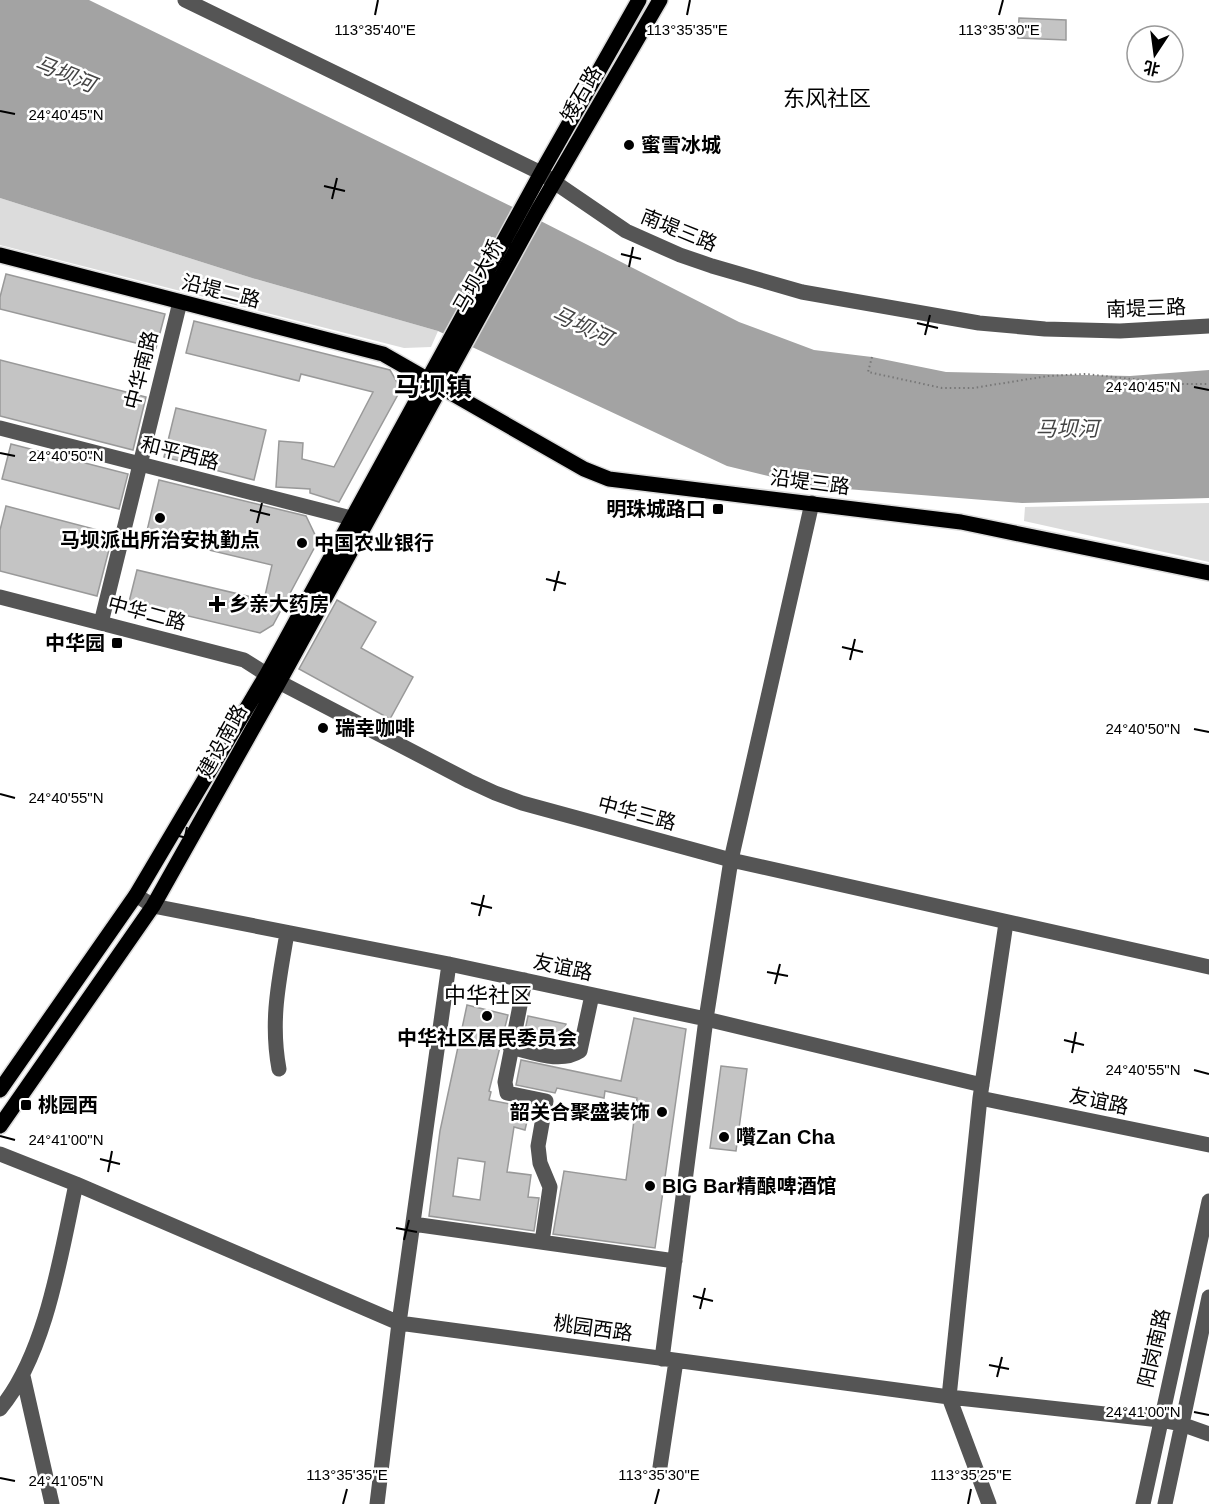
<svg xmlns="http://www.w3.org/2000/svg" width="1209" height="1504" font-family="Helvetica,'Noto Sans SC',sans-serif">
	<style>
		.green { fill: #dcdcdc }
		.water { fill: #a3a3a3 }
		.building { fill: #c4c4c4; stroke: #999; stroke-width: 1.5; fill-rule: evenodd }
		.lines { fill: none; stroke-linecap: round; stroke-linejoin: round }
		.major-casing { stroke: #dbdbdb; stroke-width: 18 }
		.path { stroke: #777; stroke-width: 2; stroke-dasharray: 1.5 3; stroke-linecap: butt }
		.minor { stroke: #555; stroke-width: 15 }
		.major { stroke: #000; stroke-width: 15 }
		.ticks { fill: none; stroke: #000; stroke-width: 2 }
		.poi-dot { fill: #000; stroke: #fff; stroke-width: 2 }
		.labels { text-anchor: middle; stroke-width: 5; stroke-linejoin: round; paint-order: stroke }
		.street-label { font-size: 20px; fill: #000; stroke: #fff }
		.poi-label { font-size: 20px; font-weight: bold; fill: #000; stroke: #fff; text-anchor: start }
		.water-label { font-size: 21px; font-style: italic; fill: #444; stroke: #fff }
		.quarter-label { font-size: 22px; fill: #000; stroke: #fff }
		.district-label { font-size: 26px; font-weight: bold; fill: #000; stroke: #fff }
		.ticks-label { font-size: 15px; text-anchor: middle; fill: #000; stroke: #fff; stroke-width: 5; stroke-linejoin: round; paint-order: stroke }
	</style>
	<rect width="100%" height="100%" fill="#fff"/>
	<path class="green" d="M0 198 252 278 438 331 431 347 404 348 0 245Z
		M1209 503V562L1024 521 1025 507Z"/>
	<path class="water" d="M0 0H89L523 212 739 322 814 350 872 357 946 372 1130 376 1209 370V498L1022 503 809 486 727 466 438 331 252 278 0 198Z"/>
	<path class="building" d="M1019 18 1066 20V40L1018 38Z
		M6 274 165 314 156 348 0 309V297Z
		M194 321 390 370 401 389 339 502 310 493V489L276 487 279 441 303 443 302 459 334 467 373 392 301 374 299 381 186 353Z
		M0 360 146 397 133 450 0 416Z
		M176 408 266 430 254 480 164 457Z
		M11 444 128 474 119 509 2 479Z
		M159 480 306 516 318 541 273 625 260 633 129 602 137 570 264 600 272 565 146 535Z
		M6 506 113 534 97 596 0 571V530Z
		M337 600 376 622 361 648 413 677 390 719 299 669Z
		M467 1005 508 1015 489 1091 491 1092 489 1100 530 1108 525 1130 514 1127 507 1172 531 1175 528 1197 539 1198 534 1231 429 1216 440 1131ZM458 1158 485 1162 480 1200 453 1196Z
		M528 1016 566 1024 560 1047 523 1040Z
		M634 1018 686 1029 655 1248 553 1234 564 1171 626 1180 637 1098 605 1091 604 1098 557 1088 555 1093 516 1085 521 1060 621 1081Z
		M721 1066 747 1069 736 1151 710 1148Z"/>
	<g class="lines">
		<g class="major-casing">
			<path id="major" d="M0 255 383 354 584 469 609 479 961 522 1209 573
				M0 1090 136 895 267 674 541 173 639 0
				M0 1126 153 906 279 682 538 210 660 0"/>
		</g>
		<path class="path" d="M872 357 868 372 942 388H973L1048 376 1086 374 1178 384H1209"/>
		<path class="minor" d="M185 0 541 173 626 231 680 255 712 266 802 292 979 323 1045 329 1120 331 1209 326
			M0 428 351 518
			M0 597 244 660 279 682 469 781 495 793 522 803 731 860 1209 967
			M101 623 180 302
			M136 895 153 906 449 964 706 1019 982 1085
			M525 980 505 1082 507 1093 546 1101 538 1146 540 1163 550 1187 542 1242
			M510 1047C533 1052 560 1064 580 1051L592 995
			M279 1069C270 1020 279 981 287 933
			M980 1098 1209 1145
			M0 1154 76 1184 399 1323 949 1397 1160 1420 1181 1424 1209 1434
			M413 1224 675 1261
			M662 1359 706 1019 731 860 812 503
			M23 1376 52 1504
			M0 1409C46 1354 61 1254 76 1184
			M660 1467 676 1361
			M377 1504 399 1323 449 964
			M989 1504 949 1397 980 1098 1006 923
			M1143 1504 1209 1201
			M1165 1504 1209 1297"/>
		<use href="#major" class="major"/>
	</g>
	<path class="ticks" d="M375 15 378 0M687 15 690 0M999 15 1003 0M0 111 15 114M324 186 345 191M332 199 337 178M621 254 641 259M629 267 633 247M917 323 938 328M925 335 930 315M1194 387 1209 390M0 453 15 456M250 510 270 515M257 523 262 503M546 579 566 584M554 591 559 571M842 647 863 652M850 660 855 639M1194 729 1209 732M0 794 15 798M175 835 195 840M183 847 187 827M471 903 492 908M479 916 484 895M767 972 788 976M775 984 780 964M1064 1040 1084 1045M1072 1053 1076 1032M1194 1070 1209 1074M0 1136 15 1140M100 1159 120 1164M108 1172 112 1151M396 1228 417 1232M404 1240 409 1220M693 1296 713 1301M700 1309 705 1288M989 1365 1009 1369M997 1377 1002 1357M1194 1412 1209 1415M0 1478 15 1481M343 1504 347 1489M655 1504 659 1489M968 1504 971 1489"/>
	<g class="poi-dot">
		<circle cx="629" cy="145" r="6"/>
		<rect x="712" y="503" width="12" height="12" rx="3"/>
		<circle cx="160" cy="518" r="6"/>
		<circle cx="302" cy="543" r="6"/>
		<path d="M214 595h6v6h6v6h-6v6h-6v-6h-6v-6h6z"/>
		<rect x="111" y="637" width="12" height="12" rx="3"/>
		<circle cx="323" cy="728" r="6"/>
		<circle cx="487" cy="1016" r="6"/>
		<rect x="20" y="1099" width="12" height="12" rx="3"/>
		<circle cx="662" cy="1112" r="6"/>
		<circle cx="724" cy="1137" r="6"/>
		<circle cx="650" cy="1186" r="6"/>
	</g>
	<g class="labels">
		<g class="street-label">
			<text transform="translate(581 94) rotate(-60)" y="7">矮石路</text>
			<text transform="translate(679 230) rotate(22)" y="7">南堤三路</text>
			<text transform="translate(478 276) rotate(-61)" y="7">马坝大桥</text>
			<text transform="translate(221 291) rotate(14)" y="7">沿堤二路</text>
			<text transform="translate(1146 308) rotate(-2)" y="7">南堤三路</text>
			<text transform="translate(141 370) rotate(-76)" y="7">中华南路</text>
			<text transform="translate(180 453) rotate(14)" y="7">和平西路</text>
			<text transform="translate(810 482) rotate(7)" y="7">沿堤三路</text>
			<text transform="translate(147 613) rotate(15)" y="7">中华二路</text>
			<text transform="translate(222 741) rotate(-61)" y="7">建设南路</text>
			<text transform="translate(637 813) rotate(15)" y="7">中华三路</text>
			<text transform="translate(563 967) rotate(12)" y="7">友谊路</text>
			<text transform="translate(1099 1101) rotate(12)" y="7">友谊路</text>
			<text transform="translate(593 1328) rotate(8)" y="7">桃园西路</text>
			<text transform="translate(1154 1348) rotate(-77)" y="7">阳岗南路</text>
		</g>
		<g class="poi-label">
			<text x="641" y="152">蜜雪冰城</text>
			<text x="706" y="516" text-anchor="end">明珠城路口</text>
			<text x="160" y="547" text-anchor="middle">马坝派出所治安执勤点</text>
			<text x="314" y="550">中国农业银行</text>
			<text x="229" y="611">乡亲大药房</text>
			<text x="105" y="650" text-anchor="end">中华园</text>
			<text x="335" y="735">瑞幸咖啡</text>
			<text x="487" y="1045" text-anchor="middle">中华社区居民委员会</text>
			<text x="38" y="1112">桃园西</text>
			<text x="650" y="1119" text-anchor="end">韶关合聚盛装饰</text>
			<text x="736" y="1144">囋Zan Cha</text>
			<text x="662" y="1193">BIG Bar精酿啤酒馆</text>
		</g>
		<g class="water-label">
			<text transform="translate(65 74) rotate(22)" y="7">马坝河</text>
			<text transform="translate(582 326) rotate(26)" y="7">马坝河</text>
			<text x="1067" y="436">马坝河</text>
		</g>
		<g class="quarter-label">
			<text x="827" y="106">东风社区</text>
			<text x="488" y="1003">中华社区</text>
		</g>
		<g class="district-label">
			<text x="433" y="396">马坝镇</text>
		</g>
	</g>
	<g class="ticks-label">
		<text x="375" y="35">113°35'40"E</text>
		<text x="687" y="35">113°35'35"E</text>
		<text x="999" y="35">113°35'30"E</text>
		<text x="66" y="120">24°40'45"N</text>
		<text x="1143" y="392">24°40'45"N</text>
		<text x="66" y="461">24°40'50"N</text>
		<text x="1143" y="734">24°40'50"N</text>
		<text x="66" y="803">24°40'55"N</text>
		<text x="1143" y="1075">24°40'55"N</text>
		<text x="66" y="1145">24°41'00"N</text>
		<text x="1143" y="1417">24°41'00"N</text>
		<text x="347" y="1480">113°35'35"E</text>
		<text x="659" y="1480">113°35'30"E</text>
		<text x="971" y="1480">113°35'25"E</text>
		<text x="66" y="1486">24°41'05"N</text>
	</g>
	<g transform="translate(1155 54) rotate(193)"><circle r="28" fill="#ffffff" stroke="#999999" stroke-width="1.5"/>
	<path d="M0-4.5L10 22L0 15L-10 22Z" fill="#000000"/>
	<text y="-9" font-size="16" font-weight="bold" text-anchor="middle" fill="#000000">北</text>
	</g>
</svg>
